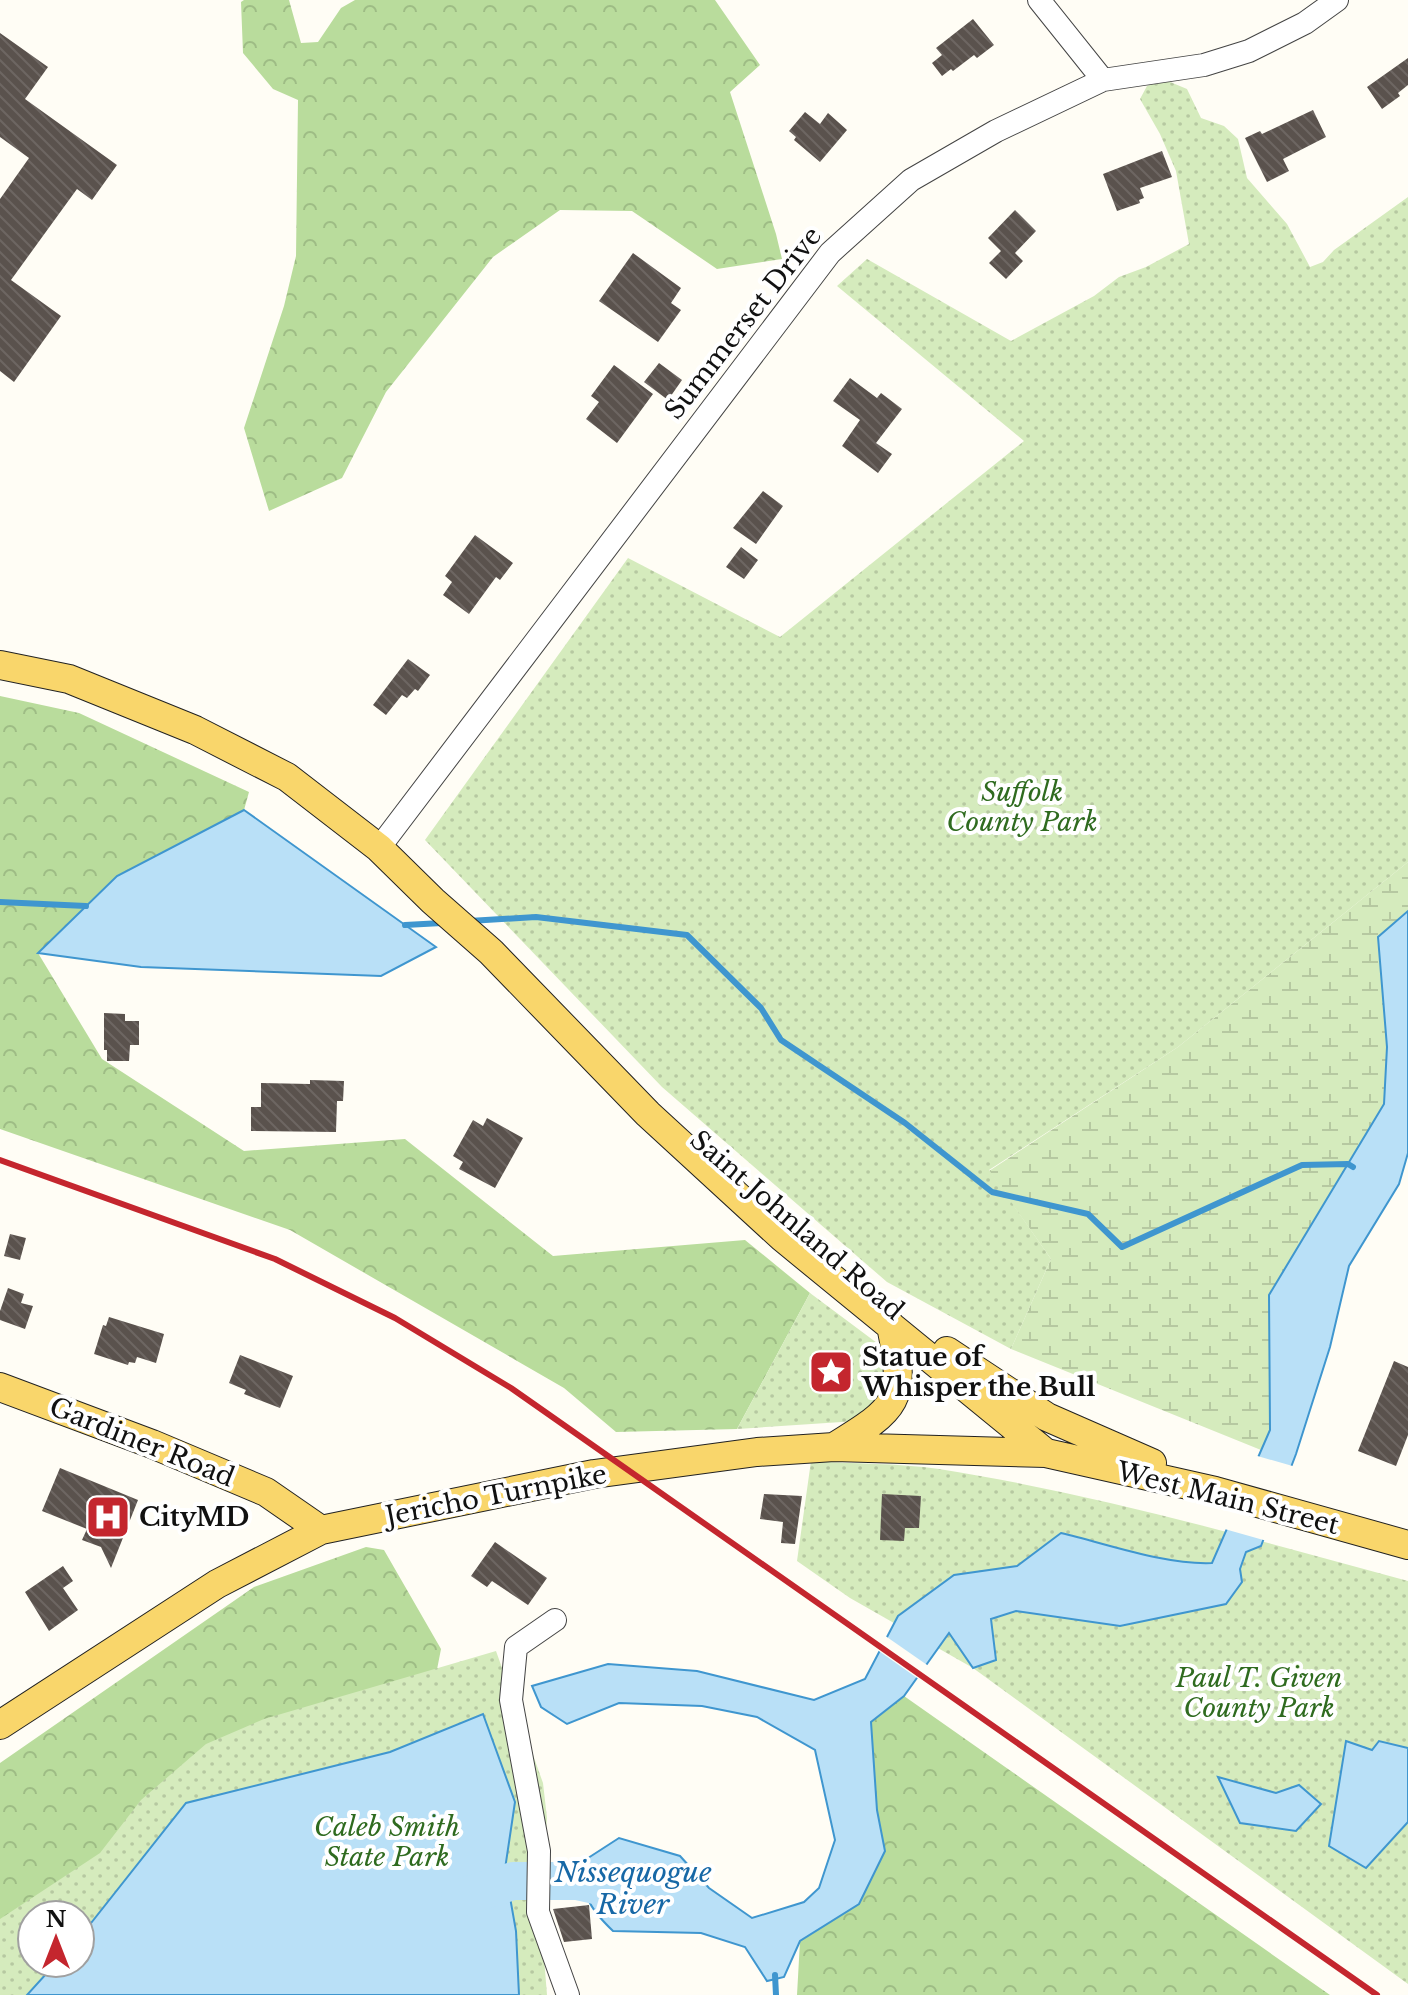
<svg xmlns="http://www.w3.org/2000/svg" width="1408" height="1995" font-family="'Libre Baskerville',serif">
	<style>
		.forest { fill: url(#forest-crowns) }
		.wetland { fill: url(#wetland-marsh) }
		.park { fill: url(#park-dots); fill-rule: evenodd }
		.water { fill: #b9e0f7; stroke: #3f96cf; stroke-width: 2 }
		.pier { fill: #fffdf5 }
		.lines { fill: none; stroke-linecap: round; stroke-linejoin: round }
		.stream { stroke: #3f96cf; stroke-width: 6 }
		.river { stroke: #b9e0f7; stroke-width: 38 }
		.building { fill: url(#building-back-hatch) }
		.minor-casing { stroke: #444; stroke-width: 24 }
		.major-casing { stroke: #222; stroke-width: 30 }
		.minor { stroke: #fff; stroke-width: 22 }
		.major { stroke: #f9d66b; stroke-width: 28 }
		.rail { stroke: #c4262e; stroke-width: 6 }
		.labels { text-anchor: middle; stroke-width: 8; stroke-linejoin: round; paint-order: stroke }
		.street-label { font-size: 26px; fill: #111; stroke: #fff }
		.park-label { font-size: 26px; font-style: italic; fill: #2f6b1f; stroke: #fff }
		.poi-label { font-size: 26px; font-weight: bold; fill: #111; stroke: #fff; text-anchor: start }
		.water-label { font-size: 28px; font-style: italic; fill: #1768a6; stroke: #fff }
	</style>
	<defs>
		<pattern id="forest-crowns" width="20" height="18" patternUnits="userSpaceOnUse" patternTransform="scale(2)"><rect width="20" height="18" fill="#b9dc9c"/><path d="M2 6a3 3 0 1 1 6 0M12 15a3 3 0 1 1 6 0" fill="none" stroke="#9ebc85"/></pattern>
		<pattern id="wetland-marsh" width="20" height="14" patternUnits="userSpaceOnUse" patternTransform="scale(2)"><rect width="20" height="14" fill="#d5ebbd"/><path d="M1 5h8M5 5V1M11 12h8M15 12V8" fill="none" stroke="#b6c8a1"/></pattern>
		<pattern id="park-dots" width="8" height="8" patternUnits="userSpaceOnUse" patternTransform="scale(2)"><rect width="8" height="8" fill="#d5ebbd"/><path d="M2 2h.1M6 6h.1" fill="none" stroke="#b6c8a1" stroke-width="1.8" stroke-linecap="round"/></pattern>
		<pattern id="building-back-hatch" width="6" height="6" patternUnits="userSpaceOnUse" patternTransform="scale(2)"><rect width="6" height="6" fill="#5a524d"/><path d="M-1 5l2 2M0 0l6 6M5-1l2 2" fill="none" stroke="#6d6662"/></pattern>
	</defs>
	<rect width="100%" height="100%" fill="#fffdf5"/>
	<path class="forest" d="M244 0H289L301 43 318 42 341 8 355 0H715L760 65 730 92 776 234 782 259 717 269 632 211 560 210 493 257 386 392 342 478 269 511 244 428 284 306 296 256 298 100 273 89 243 53 241 2Z
		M0 696 79 713 249 792 244 810 117 876 38 953 102 1059 244 1151 405 1139 553 1256 745 1240 810 1293 737 1429 616 1432 564 1388 290 1230 0 1129Z
		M366 1547 384 1550 441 1649 433 1690 32 1915V1963L6 1995H0V1763L254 1587Z
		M904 1696 1330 1995H797L800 1941 859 1904 885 1851 877 1810 871 1722Z"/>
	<path class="wetland" d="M1408 862V911L1378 937 1387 1047 1384 1104 1269 1295 1270 1430 1261 1450 1011 1349 1051 1259 989 1171 1178 1047Z"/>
	<path class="park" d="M1163 79 1187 89 1201 118 1224 126 1238 139 1247 178 1287 224 1310 267 1323 262 1334 250 1408 197V862L1178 1047 989 1170 1051 1259 1011 1349 887 1282 662 1087 425 840 628 558 780 637 1024 441 837 286 867 259 1011 341 1094 296 1119 277 1146 267 1189 244 1176 171 1160 134 1140 99 1147 86Z
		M810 1293 877 1343 891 1373 884 1404 857 1421 737 1429Z
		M811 1461C853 1464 898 1463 939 1469 1098 1494 1253 1539 1408 1581V1984L973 1668 850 1598 797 1561Z
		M496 1651 543 1783 547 1818 540 1908 547 1995H0V1919L100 1853 141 1800 206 1744 264 1719ZM32 1915H80V1963H32Z"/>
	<path class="water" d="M244 810 436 947 381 976 141 967 38 953 117 876Z
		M1408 911V1153L1399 1184 1349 1266 1330 1347 1296 1454 1261 1546 1246 1552 1240 1569 1242 1582 1226 1604 1120 1626 1016 1611 991 1619 996 1660 973 1668 949 1633 904 1696 871 1722 877 1810 885 1851 859 1904 800 1941 784 1977 767 1981 745 1947 701 1933 613 1931C588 1907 582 1896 585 1860L619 1838 680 1856 709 1888 752 1918 804 1902 819 1888 835 1840 815 1750 757 1717 702 1706 619 1703 567 1724 541 1707 532 1686 608 1664 697 1671 814 1700 865 1679 898 1616 954 1575 1017 1566 1061 1533C1108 1544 1165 1565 1212 1563L1270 1430 1269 1295 1384 1104 1387 1047 1378 937Z
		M483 1714 515 1802 505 1869 516 1931 519 1995H27L56 1963H80V1937L186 1803 390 1752Z
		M1346 1741 1372 1750 1379 1741 1408 1748V1822L1366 1868 1329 1846Z
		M1218 1777 1276 1793 1299 1785 1321 1804 1296 1831 1240 1823Z"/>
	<path class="pier" d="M1254 1455 1296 1467 1267 1541 1221 1528Z
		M884 1635 930 1667 920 1680 876 1649Z"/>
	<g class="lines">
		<path class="stream" d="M0 902 86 906
			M469 921 536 917 687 935 761 1008 781 1040 905 1123 992 1192 1088 1214 1122 1247 1302 1165 1348 1164 1353 1167
			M405 925 442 923
			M775 1975 776 1995"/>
		<path class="river" d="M460 1898 513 1881H577L635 1894"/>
	</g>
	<path class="building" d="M973 19 994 45 977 58 974 55 953 71 951 69 942 76 932 63 942 55 936 48Z
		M0 33 48 67 25 99 117 165 92 200 77 189 11 280 61 316 14 382 0 371V199L29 158 0 137Z
		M1408 58V85L1398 93 1400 96 1382 109 1367 87Z
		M1313 110 1326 137 1283 159 1289 171 1267 182 1245 138 1260 131 1262 134Z
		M805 112 820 124 828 113 847 130 820 162 794 140 796 137 789 131Z
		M1162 151 1172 177 1140 188 1144 198 1139 200 1140 203 1117 211 1103 174Z
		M1015 210 1036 231 1015 253 1023 261 1006 279 989 263 1001 251 988 238Z
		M633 253 681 288 671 303 681 310 658 342 599 301Z
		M659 363 682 380 668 400 644 382Z
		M614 365 653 394 617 443 586 419 599 402 591 396Z
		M850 378 877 398 881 393 902 409 876 443 892 454 878 473 842 446 860 420 833 401Z
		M763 491 783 506 756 544 733 528Z
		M475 535 513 563 500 580 496 577 469 614 443 595 452 582 445 576Z
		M741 547 758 560 744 579 726 567Z
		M408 659 430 675 418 691 415 689 407 698 402 695 386 715 373 705Z
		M104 1013 125 1014V1021H139V1045H130L129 1061H107V1050H104Z
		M310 1080 344 1081 343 1101H337L336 1132 251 1131V1107H261V1083L310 1084Z
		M487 1118 523 1138 495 1188 459 1169 463 1162 453 1156 473 1120 483 1126Z
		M10 1234 26 1238 20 1260 4 1256Z
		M8 1288 24 1294 21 1303 33 1306 25 1329 0 1320V1311Z
		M109 1317 164 1334 156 1363 137 1357 135 1363 129 1362 128 1365 94 1354 103 1325 106 1326Z
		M240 1355 293 1376 280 1408 244 1394 246 1390 229 1383Z
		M1394 1361 1408 1367V1435L1396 1466 1358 1451Z
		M60 1468 138 1500 111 1568 101 1547 82 1540 87 1529 42 1511Z
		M764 1494 802 1496 795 1544 781 1543 783 1522 760 1519Z
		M882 1494 921 1496 919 1528H905L904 1541 880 1540Z
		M495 1542 547 1578 528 1605 492 1581 487 1587 471 1576Z
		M63 1566 73 1581 63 1588 78 1610 49 1631 25 1592Z
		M589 1905 592 1939 564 1942 553 1909Z"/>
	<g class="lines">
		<g class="minor-casing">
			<path id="minor" d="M1039 0 1103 80
				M379 848 830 253 911 180 996 131 1103 80 1204 65 1249 51 1305 23 1337 0
				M555 1620 516 1647 511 1700 539 1851 538 1912 568 1995"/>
		</g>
		<g class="major-casing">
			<path id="major" d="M0 665 69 679 195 730 287 777 379 848 433 901 491 952 648 1114 783 1238 1046 1453
				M947 1351 1047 1417 1152 1463
				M0 1387 152 1444 266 1492 321 1530
				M834 1447C897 1408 907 1402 891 1326
				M0 1725 217 1584 321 1530 594 1474 757 1452 834 1447 1046 1453 1215 1491 1408 1545"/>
		</g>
		<use href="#minor" class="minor"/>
		<use href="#major" class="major"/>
		<path class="rail" d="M0 1160 275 1259 395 1318 511 1388 1377 1995"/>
	</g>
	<defs>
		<g id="sight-square" transform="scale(2.3)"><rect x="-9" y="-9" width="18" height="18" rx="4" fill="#c4262e" stroke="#fff"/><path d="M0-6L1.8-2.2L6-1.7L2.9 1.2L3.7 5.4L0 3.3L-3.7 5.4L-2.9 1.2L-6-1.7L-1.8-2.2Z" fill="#fff"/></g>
		<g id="hospital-square" transform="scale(2.3)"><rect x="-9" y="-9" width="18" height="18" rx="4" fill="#c4262e" stroke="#fff"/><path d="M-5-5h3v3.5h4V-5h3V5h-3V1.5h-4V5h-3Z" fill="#fff"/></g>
	</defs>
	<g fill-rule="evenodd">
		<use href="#sight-square" x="831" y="1372"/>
		<use href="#hospital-square" x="108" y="1517"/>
	</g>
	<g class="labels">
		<g class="street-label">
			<text transform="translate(743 323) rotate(-52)" y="9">Summerset Drive</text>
			<text transform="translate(797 1225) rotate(41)" y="9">Saint Johnland Road</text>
			<text transform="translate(142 1442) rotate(22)" y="9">Gardiner Road</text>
			<text transform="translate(496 1495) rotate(-11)" y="9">Jericho Turnpike</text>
			<text transform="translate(1228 1498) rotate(14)" y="9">West Main Street</text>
		</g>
		<g class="park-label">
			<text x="1022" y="801">Suffolk<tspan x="1022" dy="30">County Park</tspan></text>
			<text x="1259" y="1687">Paul T. Given<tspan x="1259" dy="30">County Park</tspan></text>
			<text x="387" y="1836">Caleb Smith<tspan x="387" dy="30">State Park</tspan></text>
		</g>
		<g class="poi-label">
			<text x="862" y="1366">Statue of<tspan x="862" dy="30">Whisper the Bull</tspan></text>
			<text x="139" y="1526">CityMD</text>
		</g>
		<g class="water-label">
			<text x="633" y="1882">Nissequogue<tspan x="633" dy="32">River</tspan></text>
		</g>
	</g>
	<g transform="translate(56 1939)"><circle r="38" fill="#ffffff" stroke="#a0a0a0" stroke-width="2"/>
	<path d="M0-6L14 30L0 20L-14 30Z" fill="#c4262e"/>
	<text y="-12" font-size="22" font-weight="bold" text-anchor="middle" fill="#111111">N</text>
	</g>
</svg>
